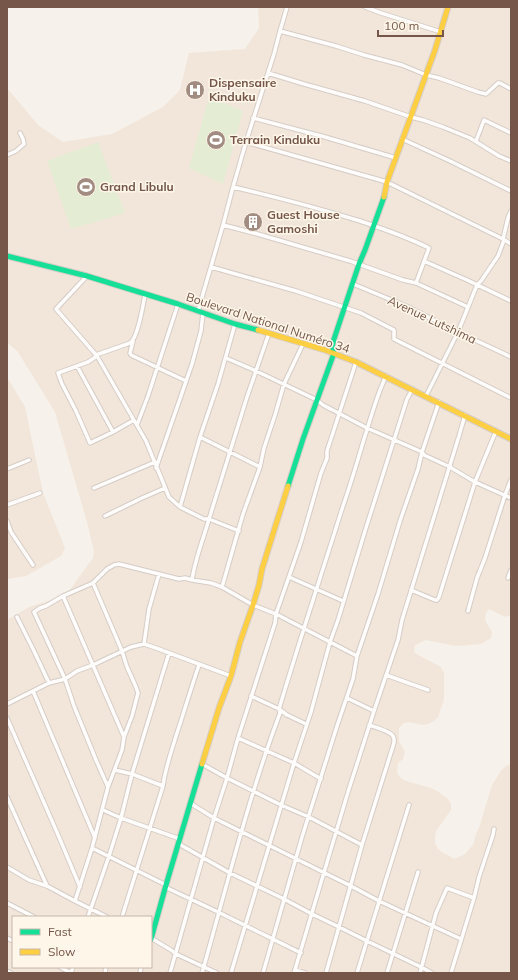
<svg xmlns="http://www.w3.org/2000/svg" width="518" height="980" font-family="Mulish,sans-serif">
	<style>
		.residential { fill: #f2e6da; fill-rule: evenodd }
		.green { fill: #e4edd4 }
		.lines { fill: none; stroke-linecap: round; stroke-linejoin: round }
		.street-casing { stroke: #d5ccc6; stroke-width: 5.5 }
		.fast-casing { stroke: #d6ccc6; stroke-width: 7 }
		.slow-casing { stroke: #d6ccc6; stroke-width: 7 }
		.street { stroke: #fefdfc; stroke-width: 3.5 }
		.fast { stroke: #16e098; stroke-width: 5 }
		.slow { stroke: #ffcf43; stroke-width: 5 }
		.labels { text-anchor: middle; stroke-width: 3; stroke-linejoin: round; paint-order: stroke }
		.poi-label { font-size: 12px; font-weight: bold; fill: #755649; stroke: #fff6ea; text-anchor: start }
		.street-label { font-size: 12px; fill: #755649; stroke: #fff6ea }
	</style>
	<rect width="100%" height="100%" fill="#f6f1ea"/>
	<path class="residential" d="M258 7H511V615L505 617 489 609 486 613 485 620 492 632 491 638 481 644 456 646 426 640 415 645 414 652 418 655 441 667 444 673V699L438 717 434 721 428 724 422 725 410 722 404 723 399 728V741L405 752 403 759 398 763 397 773 401 778 406 781 431 788 437 791 448 799 451 804V810L436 831 435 837V843L438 849 443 853 448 855 454 859 465 854 473 845 476 834 479 828 492 785 501 771 506 766 511 764V973H7V620L29 607 66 595 93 558 94 551 87 522 55 412 18 352 7 342V88L38 125 63 142 112 134 163 107 180 90 189 53 245 49 259 28ZM13 917H151V967H13Z
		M7 377 25 407 43 493 65 548 61 556 26 576 7 579Z"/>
	<path class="green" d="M209 97 243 111 223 184 189 168Z
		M98 142 125 213 71 229 47 161Z"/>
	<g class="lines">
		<g class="street-casing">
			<path id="street" d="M365 7 381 13 441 32
				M280 31 336 46 364 55 402 65 426 75 439 78 478 92 486 94 498 83H500L511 89
				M268 73 304 84 365 101 411 117 423 120 443 127 470 138 499 156 511 161
				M253 118 325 137 396 158
				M402 139 450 161 511 191
				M476 141 484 120 511 133
				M246 142 387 182 503 239 511 244
				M7 155 16 151 24 144 23 139 20 133
				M233 187C276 197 318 208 360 221 384 229 407 237 429 248L416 283
				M223 225 261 235 350 261 403 280 416 283 468 307
				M503 239 508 218 511 211
				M424 261 467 280 511 301
				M211 267 296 291 361 313 394 330V339L511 398
				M87 276 56 309 97 356 146 441 169 497 180 507 204 519H209L239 531
				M353 284 406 306 458 332 511 357
				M198 311 223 225 233 187 246 142 274 54 280 31 287 7
				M133 341 130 353 131 355 186 381
				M96 355 130 343C138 338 143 305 145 295
				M97 356 88 362 58 373 62 384 76 411 90 443 113 432 134 420
				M226 358 256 371 317 400 323 405 367 428 422 452 424 455 450 467 453 469 475 482 511 498
				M77 366 113 432
				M426 396 458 332 477 285 481 281 498 256 504 240
				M137 425 148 396 178 304
				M200 437 260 467
				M156 468 192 364 201 331 203 313
				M7 469 29 460
				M94 488 155 462
				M7 505 40 493
				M180 507 200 437 218 384 235 324
				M105 516 142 498 165 488
				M7 521 11 532 33 565
				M289 577 343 601
				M508 578 511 570
				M192 580C195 559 203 540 209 519L247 397 269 333
				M222 587 243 514 260 467 264 448 275 415 284 384 303 344
				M411 590 435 600H437L439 597 475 482 496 431
				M63 596 124 737
				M468 611 477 578 485 558 505 495 511 480
				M17 617 34 651 49 683
				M144 644 149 609 159 574
				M386 675 428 690
				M33 691 95 838
				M251 696 279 709 287 715 306 724
				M347 698 374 711
				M7 704 49 683 65 679 77 671 93 665 131 647 144 644 156 648 231 676
				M7 718 59 837 80 887
				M238 738 294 763 321 779
				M202 764 227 778 281 805 309 817 362 845
				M115 770 132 774 163 786
				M108 787 96 760 74 706 65 679 34 612 40 608 46 606 63 596 93 583 107 569 114 565 119 564 179 579 185 578 192 580 211 583 222 587 253 605 276 614 357 656
				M7 797 47 886
				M190 803 214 818 351 886 379 901 461 939
				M103 810 121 818 180 839
				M179 844 230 873 284 899 312 914 339 927 367 941 421 967 432 973
				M92 848 166 885
				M7 867 29 880 47 886 75 901 107 917
				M165 887 218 912 301 953
				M75 901 92 848 108 787 122 750 124 737 132 716 138 693 136 687 127 667 122 651 93 583
				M7 903 34 917
				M88 917 109 856 121 818 132 774 169 653
				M122 917 163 786C165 769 171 753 176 736 184 712 191 688 199 665
				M7 938 13 941
				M151 938 171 950 176 954 217 973
				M60 967 71 973
				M295 970 305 973
				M7 971 11 973
				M71 973 73 967
				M105 973 106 967
				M140 973 141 967
				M170 973 214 818 227 778 238 738 275 623 276 614 301 542 321 473 327 458V451L356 362
				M202 973C227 886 248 798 280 713L279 709C299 642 321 576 342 509 350 486 357 463 364 439 371 418 376 397 386 376
				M231 973 294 763 311 712 330 642 338 620 365 531 407 399 412 390
				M263 973 302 837 337 726 353 679 357 656 378 594 400 521 418 469 422 452 439 402
				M294 973 348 792 374 711 398 640 402 620 459 436 465 415
				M326 973 362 845 393 746C394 743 395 739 393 736 390 731 375 727 369 725
				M357 973 409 805
				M387 973 418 872
				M420 973 436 913 447 888 474 898
				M451 973 474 898 479 877 493 835 494 829"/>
		</g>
		<g class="fast-casing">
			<path id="fast" d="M7 256 87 276 178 304 235 324 258 330
				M288 486 303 439 334 353 332 347 334 339 359 264 365 250 384 197
				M151 939 166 885 202 764"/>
		</g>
		<g class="slow-casing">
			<path id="slow" d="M384 197 387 182 435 50 448 7
				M258 330 325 350 356 362 511 439
				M202 764 219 708 231 676 240 642 253 605 259 585 262 569 288 486"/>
		</g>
		<use href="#street" class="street"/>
		<use href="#fast" class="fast"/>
		<use href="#slow" class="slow"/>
	</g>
	<defs>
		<g id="hospital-disc" transform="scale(1)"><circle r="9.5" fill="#a28c81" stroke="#fff6ea"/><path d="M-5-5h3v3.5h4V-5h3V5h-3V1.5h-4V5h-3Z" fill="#fff"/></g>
		<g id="stadium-disc" transform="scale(1)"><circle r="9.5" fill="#a28c81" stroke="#fff6ea"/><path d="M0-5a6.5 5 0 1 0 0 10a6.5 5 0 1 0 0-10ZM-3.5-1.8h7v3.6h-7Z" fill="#fff"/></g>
		<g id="building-disc" transform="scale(1)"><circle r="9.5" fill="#a28c81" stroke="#fff6ea"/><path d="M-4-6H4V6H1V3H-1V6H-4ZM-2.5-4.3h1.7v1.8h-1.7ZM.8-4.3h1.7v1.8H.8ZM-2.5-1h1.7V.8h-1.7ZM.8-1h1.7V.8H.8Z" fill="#fff"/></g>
	</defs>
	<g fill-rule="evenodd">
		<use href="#hospital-disc" x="195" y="90"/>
		<use href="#stadium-disc" x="216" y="140"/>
		<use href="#stadium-disc" x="86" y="187"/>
		<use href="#building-disc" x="253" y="222"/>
	</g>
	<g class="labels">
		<g class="poi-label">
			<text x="209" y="87">Dispensaire<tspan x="209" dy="14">Kinduku</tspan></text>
			<text x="230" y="144">Terrain Kinduku</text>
			<text x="100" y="191">Grand Libulu</text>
			<text x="267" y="219">Guest House<tspan x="267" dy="14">Gamoshi</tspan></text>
		</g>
		<g class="street-label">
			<text transform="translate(432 320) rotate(25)" y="4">Avenue Lutshima</text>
			<text transform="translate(268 323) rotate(18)" y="4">Boulevard National Numéro 34</text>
		</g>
	</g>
	<rect width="518" height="980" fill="none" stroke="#755649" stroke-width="16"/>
	<rect x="12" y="916" width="140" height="52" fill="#fff6ea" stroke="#c8b6aa"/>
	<rect x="20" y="929" width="20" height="6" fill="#16e098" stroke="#c8b6aa"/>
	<text x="48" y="936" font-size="12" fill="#755649">Fast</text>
	<rect x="20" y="949" width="20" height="6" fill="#ffcf43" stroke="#c8b6aa"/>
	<text x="48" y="956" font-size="12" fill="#755649">Slow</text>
	<path d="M378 30v6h65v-6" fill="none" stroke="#755649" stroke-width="2"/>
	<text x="384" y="30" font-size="12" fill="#755649" stroke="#fff6ea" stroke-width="3" paint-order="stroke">100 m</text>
</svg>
